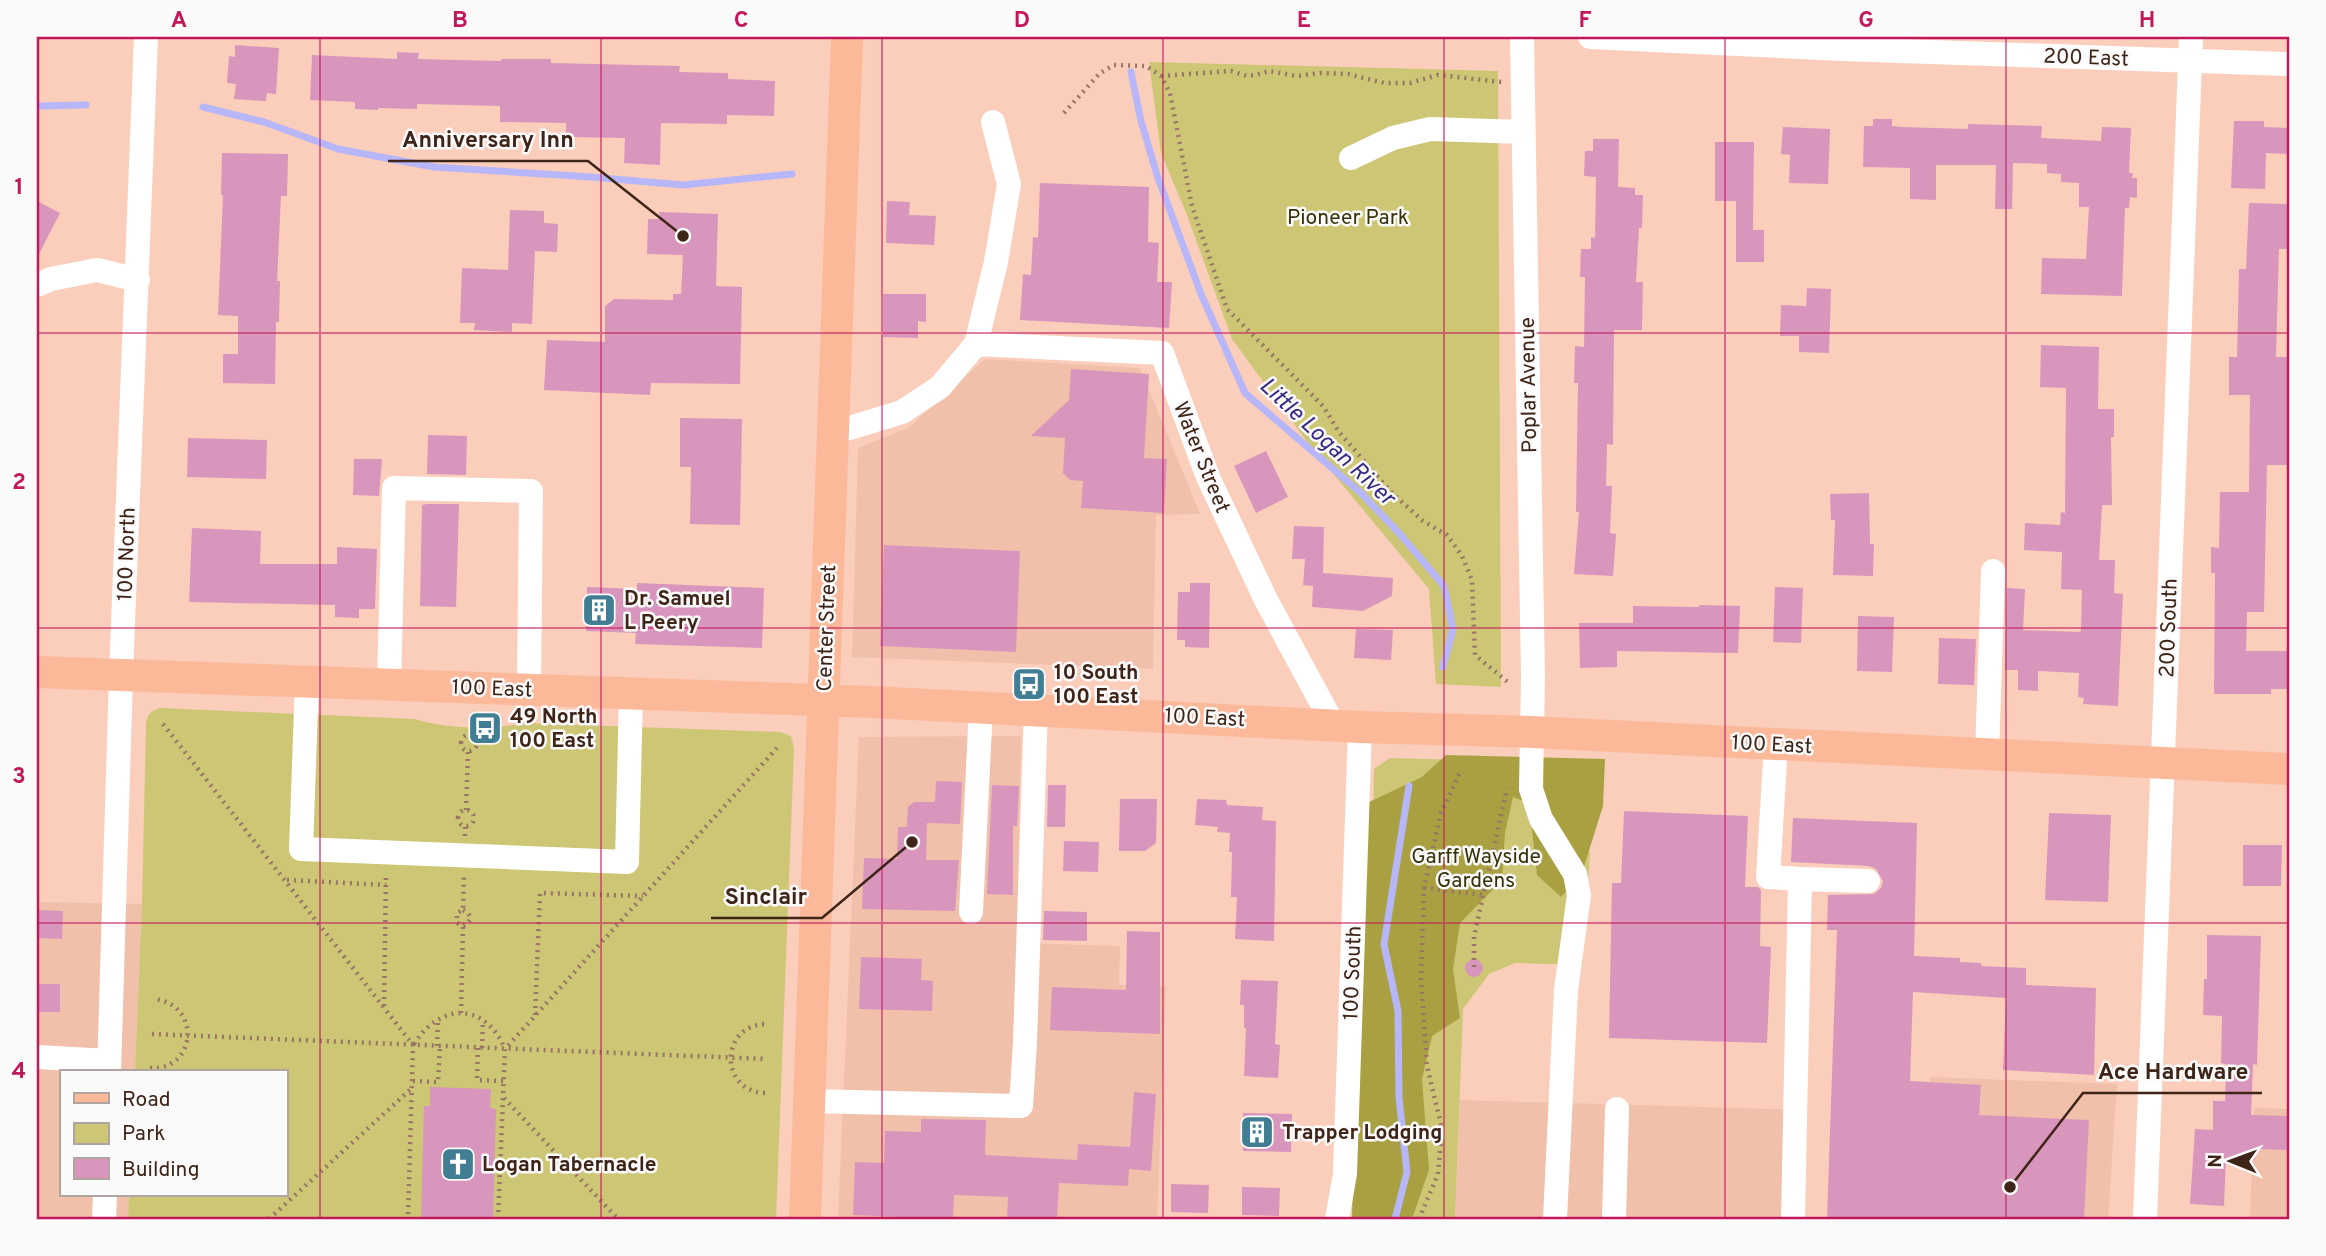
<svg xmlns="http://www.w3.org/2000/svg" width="2326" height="1256" font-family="Overpass,sans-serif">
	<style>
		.built { fill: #f0c0ab }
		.green { fill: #cdc674 }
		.forest { fill: #a9a141 }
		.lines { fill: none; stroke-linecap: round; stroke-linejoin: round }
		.stream { stroke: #b7b6f9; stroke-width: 7 }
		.building { fill: #d996bc }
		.path { stroke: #987566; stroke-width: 4.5; stroke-dasharray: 2 5; stroke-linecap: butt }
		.minor { stroke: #fff; stroke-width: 24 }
		.major { stroke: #fbb99a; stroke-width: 32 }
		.grid { fill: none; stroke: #c2185b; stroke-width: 2; stroke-opacity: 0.55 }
		.labels { text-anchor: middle; stroke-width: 5; stroke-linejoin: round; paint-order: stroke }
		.street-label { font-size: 21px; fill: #3f2418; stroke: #fafafa }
		.park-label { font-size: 21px; fill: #363208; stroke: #fafafa }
		.poi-label { font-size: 21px; font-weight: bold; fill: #3f2418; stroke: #fafafa; text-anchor: start }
		.water-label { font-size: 23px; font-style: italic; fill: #382784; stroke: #fafafa }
		.leader { fill: none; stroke: #3f2418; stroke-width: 2.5 }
		.callout-dot { fill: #3f2418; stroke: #fafafa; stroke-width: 2.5 }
		.callout-label { font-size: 23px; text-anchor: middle; font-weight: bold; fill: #3f2418; stroke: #fafafa; stroke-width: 5; stroke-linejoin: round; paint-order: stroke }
		.neatline { fill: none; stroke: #c2185b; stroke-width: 2.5 }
		.grid-label { font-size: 23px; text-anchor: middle; font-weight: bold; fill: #c2185b }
	</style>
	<rect width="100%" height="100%" fill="#facebb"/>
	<path class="built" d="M985 359 1140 368 1200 514 1156 515 1153 669 852 657 858 448 908 428Z
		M1021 736 1017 943 1120 946 1119 985 1166 986 1157 1219H838L859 737Z
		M37 902 142 904 135 1072H61V1195H129L128 1219H37Z
		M1930 1077 2117 1084 2108 1219H1927Z
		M1460 1100 1804 1110 1802 1219H1455Z
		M2254 1108 2289 1109V1219H2250Z"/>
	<path class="green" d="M1149 62 1498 71 1501 687 1436 684 1429 589 1311 447 1232 339 1187 215 1161 153Z
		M160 708 414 719C449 729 489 730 525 723L780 732 791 736 794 748 776 1219H128L129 1195H285V1072H135L142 904 146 725C147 715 150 711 160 708Z
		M1390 758 1499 761 1572 829 1590 853 1582 965 1515 963 1489 974 1463 1009 1455 1219H1365L1374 769Z"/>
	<path class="forest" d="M1446 755 1605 759 1603 806 1581 876 1561 897 1537 875 1529 803 1513 797 1505 833 1502 880 1460 923 1453 969 1460 1018 1432 1036 1422 1079 1429 1170 1412 1219H1352L1358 942 1367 803 1422 777Z"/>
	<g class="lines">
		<path class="stream" d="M1131 72 1141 121 1158 178 1201 294 1245 393 1361 493 1399 533 1444 586 1453 629 1443 667
			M37 106 86 105
			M203 107 264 122 338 149 434 167 591 177 683 185 792 174
			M1395 1219 1407 1172 1399 1098 1398 1011 1384 944 1409 786"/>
	</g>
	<path class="building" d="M235 45 279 48 276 94 267 93 266 101 234 99 236 84 227 83 229 56 235 57Z
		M397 52 419 53 418 59 501 61V59H551V63L680 66 679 72 728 73V79L775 81 774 116 727 115V124L661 123 660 165 624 163 625 138 566 137V123L500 122V106L417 104V109L378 108V110L355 109V102L310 100 312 55 397 59Z
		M1873 119H1892V126L1902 127 1968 129V124L2042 126 2041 138 2101 141 2102 127 2131 128 2129 173H2133L2132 178H2137V198L2130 197 2129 208H2125L2122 296 2041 294 2042 258 2086 259 2089 207H2079V183L2061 182V174L2047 173V164L2013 163 2012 209H1995L1996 165H1936V200L1910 199V168L1863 167 1864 126H1873Z
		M2234 121H2264V127L2289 128V154L2266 153 2265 189 2231 188Z
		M1783 127 1830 129 1828 184 1789 183 1790 155 1781 154Z
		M1593 139H1619L1618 187 1635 188V195H1643L1642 228H1639L1636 282H1643L1642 330H1614L1613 445 1607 444 1606 486H1612L1610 533 1616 534 1613 576 1574 574 1579 512H1576L1578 383H1574L1575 346 1584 347 1585 277H1580L1581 249H1591V237L1595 238 1596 177 1584 176 1585 151H1593Z
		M1715 142H1754L1753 230H1764V262H1736V201H1715Z
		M222 153 288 154 287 196H281L277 281H280L279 322H276L275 384 223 383V354H238V316L218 315 223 195H221Z
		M1040 183 1149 187 1148 242 1159 243 1157 282H1172L1169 328 1020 320 1023 274 1031 275 1033 237 1038 238Z
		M37 201 60 213 37 258Z
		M887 201 910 202 909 215 936 216 934 245 886 243Z
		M2249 203 2289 204V249H2279L2276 357H2289V465H2267L2264 612H2247L2246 651H2289V689H2271V694H2214L2215 573H2211V547L2219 548 2220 492H2249L2250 395H2229V357H2237L2239 269H2246Z
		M510 210 544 211V223L558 224 557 252 535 251 532 324 512 323V332L474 330 475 323H460L462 268 508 270Z
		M659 212 718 214 716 286 742 287 740 384 651 383 650 395 544 390 547 340 605 342V306L614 299 673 300V294H681L683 255 647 254 648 219H660Z
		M1807 288 1831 289 1829 353 1799 352V336H1780L1781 305 1806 306Z
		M883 294H926V322L918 321V338L883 337Z
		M2041 345 2099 347 2098 409H2114V437H2111L2112 505H2102L2099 560H2115L2114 593 2123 594 2118 706 2083 704 2084 698 2078 697 2079 673 2038 671V691L2018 690V670H2005L2007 588 2025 589 2023 630 2080 632 2081 630 2082 590 2061 589 2062 552 2024 550 2025 523 2060 525 2061 512 2065 513 2066 388 2040 387Z
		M1071 369 1149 374 1144 458 1167 459 1164 513 1081 508 1083 481 1070 480 1063 473 1065 438 1031 436 1069 400Z
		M680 418 742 419 740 525 690 524 691 467H680Z
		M428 435 467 436 466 475 427 474Z
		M188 438 267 440 266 479 187 477Z
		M1266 451 1288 497 1256 513 1234 466Z
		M354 459H382L379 496 353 495Z
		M1869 493 1870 544H1874L1873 576 1833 575 1835 520H1831L1830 494Z
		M427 504H459L456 607 420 606 422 505Z
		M1294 526 1324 527 1323 573 1393 578 1392 596 1363 611 1312 607 1313 586 1303 585 1305 559H1292Z
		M192 528 261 531 260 564H337V547L377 549 375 609H359V618L335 617V605L189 602Z
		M884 545 1020 551 1016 652 880 646Z
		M637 583 764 588 762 648 635 644 636 633 586 631 587 587 637 589Z
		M1190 583H1210L1209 648 1185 647V640H1177L1178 592H1190Z
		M1775 587 1803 588 1801 643 1773 642Z
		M1699 605 1740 606 1738 653 1617 651V667L1580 668 1579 623H1633V606L1699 607Z
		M1858 616 1894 617 1892 672 1857 671Z
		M1356 629 1393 630 1391 660 1354 658Z
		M1939 638 1976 639 1974 685 1938 684Z
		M936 781 962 782 960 824 927 823 926 860H959L955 911 862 909 864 858 897 859 898 827H907L908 807 914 802H935Z
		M992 785 1019 786 1017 826H1013V895L987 894Z
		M1048 785H1066L1065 827H1047Z
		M1120 799H1157L1156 843 1145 851H1119Z
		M1197 799 1226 800 1227 805 1263 807 1262 820 1276 821 1274 941 1235 939 1237 897H1231L1232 852H1229L1230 833 1217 832 1218 827 1195 825Z
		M1624 811 1748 816 1745 887H1758L1761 890 1760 946 1771 947 1767 1043 1609 1038 1612 883H1621Z
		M2049 813 2111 815 2108 902 2045 900Z
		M1793 818 1917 823 1914 956 1960 958V962L1981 963V966L2026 968V985L2096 988 2094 1075 2003 1070 2006 998 1913 992 1910 1081 1981 1085 1979 1115 2089 1120 2084 1219H1827L1837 930H1827L1828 895 1874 894 1881 888 1883 881 1876 869 1869 866 1791 862Z
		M1064 841 1099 842 1098 872 1063 871Z
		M2243 845H2282L2281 886H2243Z
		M37 910 63 911 62 939 37 938Z
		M1044 911 1087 912V941L1043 940Z
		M1127 931 1160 932V1034L1050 1030 1052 987 1126 990Z
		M2207 935 2261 936 2257 1065 2253 1064 2251 1115 2289 1116V1150L2255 1149V1160L2226 1159 2224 1206 2190 1204 2195 1129 2213 1130V1101H2225L2226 1064 2221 1063 2222 1016 2203 1015 2204 979H2207Z
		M861 957 922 959 921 980 933 981 932 1011 859 1009Z
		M1465 968a9 9 0 1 1 18 0a9 9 0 1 1-18 0Z
		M1241 980 1278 981 1275 1044 1280 1045 1278 1078 1244 1076 1246 1028H1244V1005H1240Z
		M37 984H60V1012H37Z
		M430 1087 491 1089 490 1108 496 1109 493 1219H421L424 1106H430Z
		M1134 1092 1156 1094 1151 1171 1129 1169 1128 1186 1059 1183 1057 1219H1007L1008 1197 954 1195 953 1219 853 1215 855 1162 884 1163 885 1131 921 1132V1119L986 1120 985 1155 1077 1160 1078 1144 1130 1147Z
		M1243 1113 1292 1114 1291 1152 1243 1151Z
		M1171 1184 1209 1185 1208 1213 1171 1212Z
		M1242 1187 1280 1188 1279 1216 1242 1215Z"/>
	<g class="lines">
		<path class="path" d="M1161 76 1231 71 1247 76 1256 75 1269 71 1297 76 1320 73 1348 74 1384 83H1410L1438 75 1502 82
			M1064 113 1100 73 1114 65 1146 66 1161 76 1170 93 1192 206 1227 309 1323 406 1339 432 1390 491 1423 521 1447 535 1462 556 1472 580 1475 655 1509 683
			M163 724 413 1045 408 1219
			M461 743a8 8 0 1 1 16 0a8 8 0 1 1-16 0Z
			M466 810 468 751
			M458 818a8 8 0 1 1 16 0a8 8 0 1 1-16 0Z
			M465 836V826
			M287 880 386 885
			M1424 888 1485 895
			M463 910 468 913 471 918 467 924 463 926 457 923V913L463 910 464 876
			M1474 967V937L1507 788
			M384 1006 386 875
			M461 1013 463 926
			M535 1015 540 893 643 896
			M152 1034 766 1059
			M414 1044C441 1002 485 1002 505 1049
			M437 1046 438 1019
			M478 1048 477 1080 504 1081
			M482 1048 483 1020
			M150 1068C197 1071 202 1003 153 999
			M413 1081 438 1082 440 1046
			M765 1093C718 1091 720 1023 768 1024
			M504 1098 618 1219
			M269 1219 412 1088
			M498 1219 505 1049 777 748
			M1419 1219 1438 1174 1442 1129 1427 1066 1421 979 1424 888 1441 813 1461 770"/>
		<path class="minor" d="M1522 37 1533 676 1531 789 1541 819 1575 874 1579 895 1566 990 1555 1219
			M1590 37 1842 49 2289 64
			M1351 158 1393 138 1430 129 1523 132
			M37 285 51 279 97 270 138 280
			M976 344 1162 353 1208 477 1266 600 1333 724
			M833 433 902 412 940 387 976 344 996 262 1009 184 993 122
			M307 681 301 849 627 862 631 693
			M389 684 394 488 531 491 529 689
			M1776 744 1768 877 1800 879 1793 1219
			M1987 754 1993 571
			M1800 879 1868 881
			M971 912 981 706
			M37 1057 109 1061
			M109 1072 121 675 146 37
			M810 1101 1021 1106 1025 1042 1036 709
			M104 1219 105 1195
			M1337 1219 1345 1174 1360 727
			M1614 1219 1617 1109
			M2145 1219 2191 37"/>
		<path class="major" d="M37 672 872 702 1360 727 1531 732 2289 769
			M805 1219 847 37"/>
	</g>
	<path class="grid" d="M320 37V1219M601 37V1219M882 37V1219M1163 37V1219M1444 37V1219M1725 37V1219M2006 37V1219M37 333H2289M37 628H2289M37 923H2289"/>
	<defs>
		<g id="building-square" transform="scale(1.75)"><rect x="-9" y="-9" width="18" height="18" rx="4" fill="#417e94" stroke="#fafafa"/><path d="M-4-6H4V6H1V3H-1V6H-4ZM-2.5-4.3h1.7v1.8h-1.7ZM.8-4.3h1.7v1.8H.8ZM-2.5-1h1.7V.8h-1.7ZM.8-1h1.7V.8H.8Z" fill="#fff"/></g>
		<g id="bus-square" transform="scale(1.75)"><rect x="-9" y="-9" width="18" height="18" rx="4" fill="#417e94" stroke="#fafafa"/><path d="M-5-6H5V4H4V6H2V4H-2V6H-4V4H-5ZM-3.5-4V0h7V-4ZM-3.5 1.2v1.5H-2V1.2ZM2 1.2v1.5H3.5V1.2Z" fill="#fff"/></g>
		<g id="church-square" transform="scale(1.75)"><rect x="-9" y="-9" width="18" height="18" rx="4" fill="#417e94" stroke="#fafafa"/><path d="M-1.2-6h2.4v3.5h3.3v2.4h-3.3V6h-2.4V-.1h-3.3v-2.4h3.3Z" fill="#fff"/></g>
	</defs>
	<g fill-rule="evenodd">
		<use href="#building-square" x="599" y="610"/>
		<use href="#bus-square" x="1029" y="684"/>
		<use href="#bus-square" x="485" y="728"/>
		<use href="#building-square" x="1257" y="1132"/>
		<use href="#church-square" x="458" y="1164"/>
	</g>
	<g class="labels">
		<g class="street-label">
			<text transform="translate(2086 57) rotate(2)" y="7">200 East</text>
			<text transform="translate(1528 385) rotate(-91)" y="7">Poplar Avenue</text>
			<text transform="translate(1202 457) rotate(68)" y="7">Water Street</text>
			<text transform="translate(126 554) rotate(-88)" y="7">100 North</text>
			<text transform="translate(826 628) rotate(-88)" y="7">Center Street</text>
			<text transform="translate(2168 628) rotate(-88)" y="7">200 South</text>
			<text transform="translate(492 688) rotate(2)" y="7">100 East</text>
			<text transform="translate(1205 717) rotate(3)" y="7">100 East</text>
			<text transform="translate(1772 744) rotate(3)" y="7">100 East</text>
			<text transform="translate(1352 973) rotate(-88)" y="7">100 South</text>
		</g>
		<g class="park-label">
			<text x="1348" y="224">Pioneer Park</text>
			<text x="1476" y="863">Garff Wayside<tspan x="1476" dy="24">Gardens</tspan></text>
		</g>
		<g class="poi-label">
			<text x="624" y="605">Dr. Samuel<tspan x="624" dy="24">L Peery</tspan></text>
			<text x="1054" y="679">10 South<tspan x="1054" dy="24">100 East</tspan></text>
			<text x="510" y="723">49 North<tspan x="510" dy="24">100 East</tspan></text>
			<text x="1282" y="1139">Trapper Lodging</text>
			<text x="482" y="1171">Logan Tabernacle</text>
		</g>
		<g class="water-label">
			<text transform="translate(1328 441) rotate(43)" y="8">Little Logan River</text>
		</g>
	</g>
	<path class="leader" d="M683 236L588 161H388M912 842L822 918H711M2010 1187L2083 1093H2262"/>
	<g class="callout-dot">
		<circle cx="683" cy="236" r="7"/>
		<circle cx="912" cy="842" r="7"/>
		<circle cx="2010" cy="1187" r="7"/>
	</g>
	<g class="callout-label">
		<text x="488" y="147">Anniversary Inn</text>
		<text x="766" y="904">Sinclair</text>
		<text x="2173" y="1079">Ace Hardware</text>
	</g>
	<rect width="2326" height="1256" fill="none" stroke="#fafafa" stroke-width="77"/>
	<rect x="60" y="1070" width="228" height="126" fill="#fafafa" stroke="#afa4a0" stroke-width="2"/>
	<rect x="74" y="1093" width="35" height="10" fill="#fbb99a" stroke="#afa4a0" stroke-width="2"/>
	<text x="122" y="1106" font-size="21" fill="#3f2418">Road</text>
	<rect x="74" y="1123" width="35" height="21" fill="#cdc674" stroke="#afa4a0" stroke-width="2"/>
	<text x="122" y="1140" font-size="21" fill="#3f2418">Park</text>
	<rect x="74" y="1158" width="35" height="21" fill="#d996bc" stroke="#afa4a0" stroke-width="2"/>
	<text x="122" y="1176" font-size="21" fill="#3f2418">Building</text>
	<g transform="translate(2231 1161) rotate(271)" stroke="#fafafa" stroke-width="5" paint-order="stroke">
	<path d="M0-5L12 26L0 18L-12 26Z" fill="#3f2418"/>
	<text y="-10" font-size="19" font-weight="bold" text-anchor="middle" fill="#3f2418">N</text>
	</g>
	<rect x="38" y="38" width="2250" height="1180" class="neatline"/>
	<g class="grid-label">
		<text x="179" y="27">A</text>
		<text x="460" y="27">B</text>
		<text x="741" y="27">C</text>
		<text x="1022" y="27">D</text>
		<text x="1304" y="27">E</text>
		<text x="1585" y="27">F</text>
		<text x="1866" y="27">G</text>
		<text x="2147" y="27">H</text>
		<text x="19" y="194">1</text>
		<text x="19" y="489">2</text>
		<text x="19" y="783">3</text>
		<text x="19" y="1078">4</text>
	</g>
</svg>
